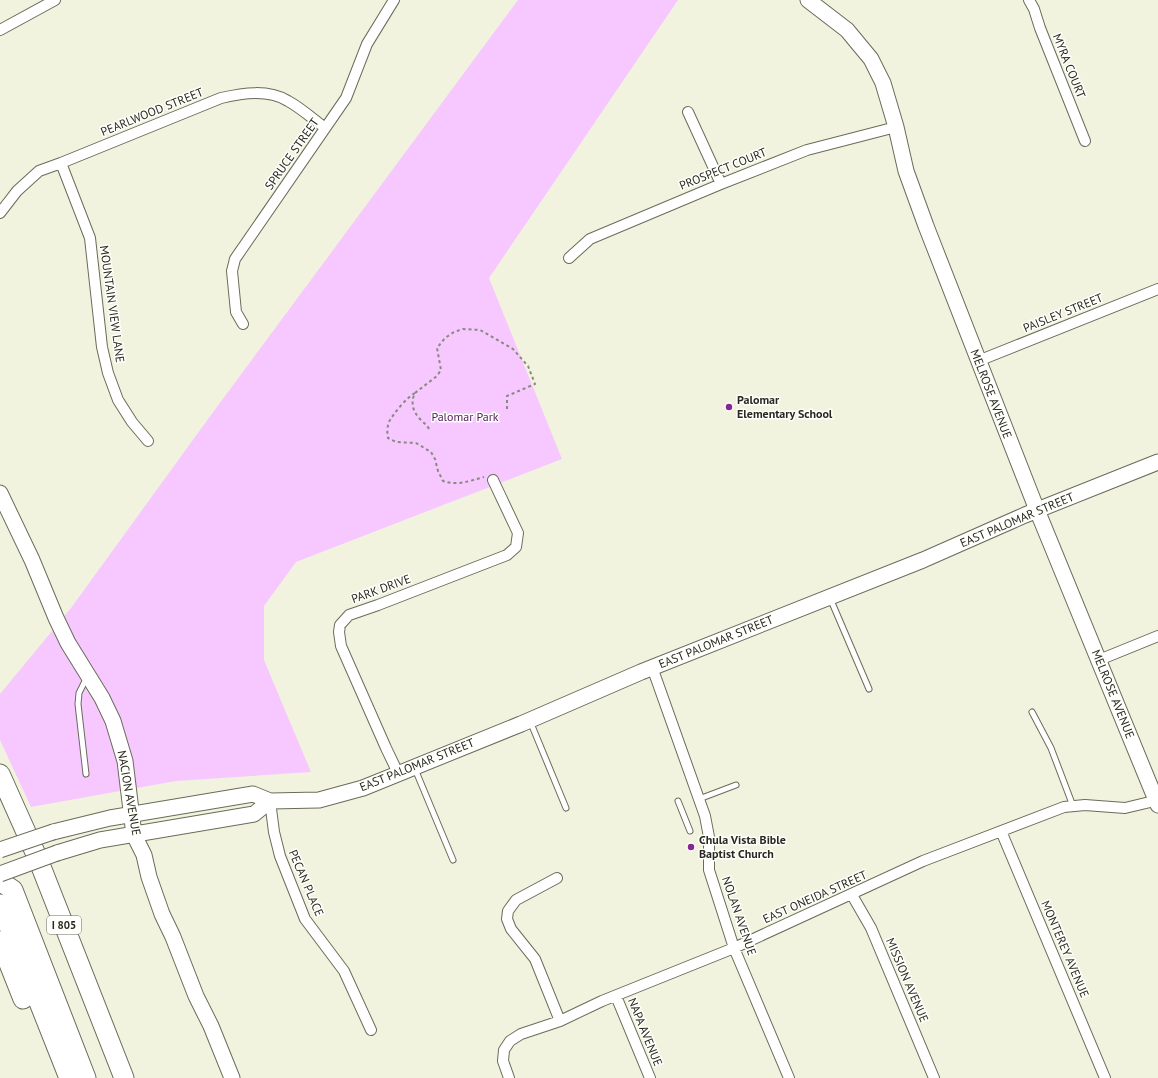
<svg xmlns="http://www.w3.org/2000/svg" width="1158" height="1078" font-family="'PT Sans',sans-serif">
	<style>
		.green { fill: #f6c8ff }
		.lines { fill: none; stroke-linecap: round; stroke-linejoin: round }
		.lane-casing { stroke: #6b6b5a; stroke-width: 7 }
		.street-casing { stroke: #6b6b5a; stroke-width: 12 }
		.secondary-casing { stroke: #6b6b5a; stroke-width: 17 }
		.highway-casing { stroke: #6b6b5a; stroke-width: 21 }
		.path { stroke: #89897c; stroke-width: 2; stroke-dasharray: 3 3; stroke-linecap: butt }
		.lane { stroke: #fff; stroke-width: 5 }
		.street { stroke: #fff; stroke-width: 10 }
		.secondary { stroke: #fff; stroke-width: 15 }
		.highway { stroke: #fff; stroke-width: 19 }
		.secondary-bridge-casing { stroke: #6b6b5a; stroke-width: 17; stroke-linecap: butt }
		.secondary-bridge { stroke: #fff; stroke-width: 15 }
		.poi-dot { fill: #832895; stroke: #fffffb; stroke-width: 1.5 }
		.labels { text-anchor: middle; stroke-width: 3; stroke-linejoin: round; paint-order: stroke }
		.shield { fill: #fffffb; stroke: #696963; stroke-width: 1 }
		.shield-label { font-size: 11px; font-weight: bold; fill: #292922 }
		.street-label { font-size: 12px; fill: #292922; stroke: #fffffb }
		.poi-label { font-size: 12px; font-weight: bold; fill: #292922; stroke: #fffffb; text-anchor: start }
		.park-label { font-size: 12px; fill: #50195b; stroke: #fffffb }
	</style>
	<rect width="100%" height="100%" fill="#f2f3df"/>
	<path class="green" d="M518 0H678L489 278 562 459 296 562 264 606V660L311 772 176 781 31 807 0 740V694L71 608 211 415Z"/>
	<g class="lines">
		<g class="lane-casing">
			<path id="lane" d="M830 598 869 689
				M1032 712 1051 748 1073 806
				M530 721 566 808
				M415 769 453 860
				M86 774 78 704 79 693 86 679
				M699 799 736 785
				M678 801 690 831"/>
		</g>
		<g class="street-casing">
			<path id="street" d="M1029 0 1034 9 1040 28 1085 141
				M0 30 55 0
				M688 112 721 184
				M61 163 90 238 102 347 108 373 118 400 132 422 148 441
				M0 213 17 191 39 171 61 163 221 98C243 93 268 89 288 101 301 108 313 119 325 128
				M569 258 590 239 721 184 807 150 896 127
				M243 324 236 312 232 271 235 259 346 98 367 44 394 0
				M978 361 1158 289
				M1099 660 1158 636
				M652 667 705 816 709 837V870L734 948 789 1078
				M398 773 386 748 341 646 339 632 340 625 349 615 378 605 507 555 516 547 518 533 493 480
				M270 801 274 832 280 856 305 919 344 971 371 1030
				M1001 831 1105 1078
				M557 878 516 900 508 911 507 919 511 929 535 959 560 1021
				M852 895 871 928 934 1078
				M616 996 650 1078
				M509 1078 503 1061 504 1050 510 1041 521 1034 560 1021 602 1001 734 948 923 861 1064 807 1085 805 1125 808 1158 800"/>
		</g>
		<g class="secondary-casing">
			<path id="secondary" d="M808 0 847 30 871 59 883 83 896 127 906 171 926 226 1037 510 1158 805
				M0 493 32 560 56 618 68 643 102 698 113 721 125 761 134 835 144 855 149 877 162 914 173 937 196 996 211 1026 232 1078
				M53 832 110 818 253 794 270 801 319 800 363 788 521 724 641 672 923 560 1025 515 1158 462
				M57 853 100 840 254 814 270 801"/>
		</g>
		<g class="highway-casing">
			<path id="highway" d="M0 774 38 859 124 1078
				M1 882 13 890 86 1078
				M0 904 69 1078
				M0 941 23 999"/>
		</g>
		<path class="path" d="M415 393 437 376 441 370 437 348 445 338 454 332 463 329 480 330 513 349 528 366 535 384 507 396V409
			M429 429C427 425 424 423 421 420 413 412 410 403 415 393 407 397 393 414 389 422 387 427 387 433 388 438L396 442 416 443 431 452 435 459 438 471 443 481C458 486 469 481 484 477"/>
		<use href="#lane" class="lane"/>
		<use href="#street" class="street"/>
		<use href="#secondary" class="secondary"/>
		<use href="#highway" class="highway"/>
		<g class="secondary-bridge-casing">
			<path id="secondary-bridge" d="M0 850 53 832
				M0 874 57 853"/>
		</g>
		<use href="#secondary-bridge" class="secondary-bridge"/>
	</g>
	<g class="poi-dot">
		<circle cx="729" cy="407" r="4"/>
		<circle cx="691" cy="847" r="4"/>
	</g>
	<g class="labels">
		<rect class="shield" x="47" y="916" width="34" height="18" rx="3"/>
		<g class="shield-label">
			<text x="64" y="929">I 805</text>
		</g>
		<g class="street-label">
			<text transform="translate(1069 66) rotate(68)" y="4">MYRA COURT</text>
			<text transform="translate(152 112) rotate(-22)" y="4">PEARLWOOD STREET</text>
			<text transform="translate(292 154) rotate(-55)" y="4">SPRUCE STREET</text>
			<text transform="translate(723 169) rotate(-22)" y="4">PROSPECT COURT</text>
			<text transform="translate(112 304) rotate(82)" y="4">MOUNTAIN VIEW LANE</text>
			<text transform="translate(1063 313) rotate(-22)" y="4">PAISLEY STREET</text>
			<text transform="translate(991 394) rotate(69)" y="4">MELROSE AVENUE</text>
			<text transform="translate(1017 520) rotate(-23)" y="4">EAST PALOMAR STREET</text>
			<text transform="translate(381 589) rotate(-20)" y="4">PARK DRIVE</text>
			<text transform="translate(716 642) rotate(-22)" y="4">EAST PALOMAR STREET</text>
			<text transform="translate(1113 694) rotate(68)" y="4">MELROSE AVENUE</text>
			<text transform="translate(417 765) rotate(-22)" y="4">EAST PALOMAR STREET</text>
			<text transform="translate(129 793) rotate(80)" y="4">NACION AVENUE</text>
			<text transform="translate(306 883) rotate(67)" y="4">PECAN PLACE</text>
			<text transform="translate(815 897) rotate(-24)" y="4">EAST ONEIDA STREET</text>
			<text transform="translate(739 916) rotate(71)" y="4">NOLAN AVENUE</text>
			<text transform="translate(1065 949) rotate(67)" y="4">MONTEREY AVENUE</text>
			<text transform="translate(907 980) rotate(67)" y="4">MISSION AVENUE</text>
			<text transform="translate(645 1032) rotate(68)" y="4">NAPA AVENUE</text>
		</g>
		<g class="poi-label">
			<text x="737" y="404">Palomar<tspan x="737" dy="14">Elementary School</tspan></text>
			<text x="699" y="844">Chula Vista Bible<tspan x="699" dy="14">Baptist Church</tspan></text>
		</g>
		<g class="park-label">
			<text x="465" y="421">Palomar Park</text>
		</g>
	</g>
</svg>
